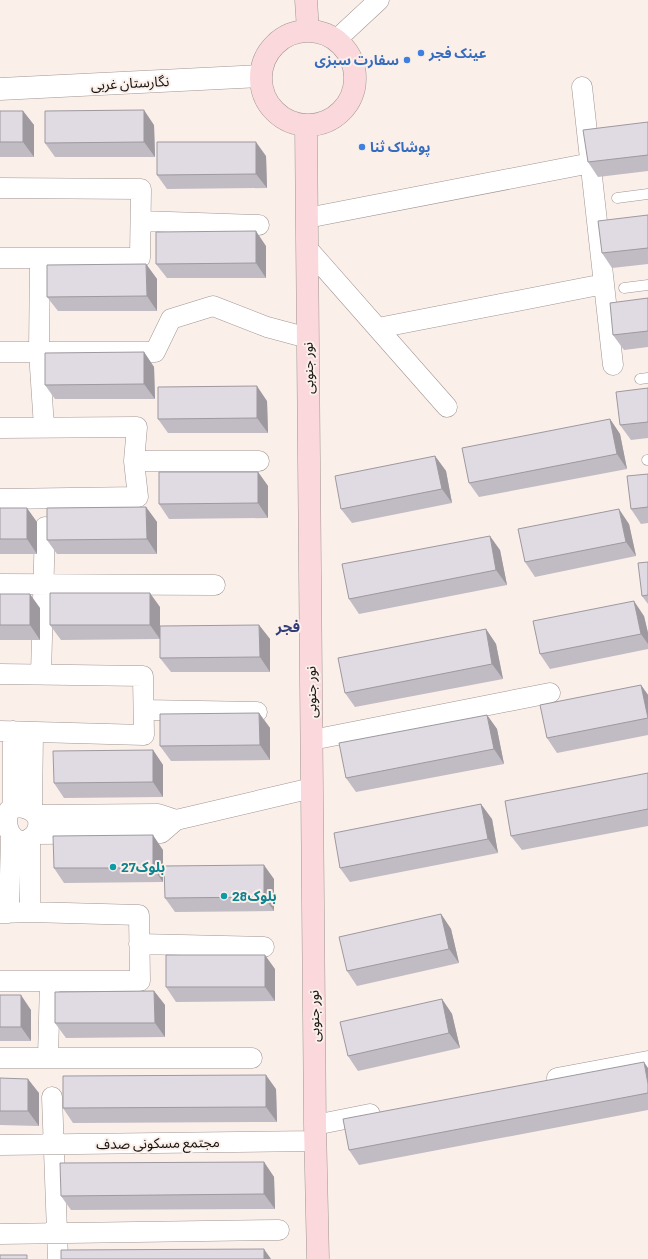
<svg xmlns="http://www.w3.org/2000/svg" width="648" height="1259" font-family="Barlow,'Noto Sans Arabic',sans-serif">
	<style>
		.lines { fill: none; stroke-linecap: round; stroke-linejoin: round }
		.service-casing { stroke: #a09591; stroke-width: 11 }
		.minor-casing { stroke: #a09591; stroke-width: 21 }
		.tertiary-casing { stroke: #a09591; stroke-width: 23 }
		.secondary-casing { stroke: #a09591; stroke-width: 23 }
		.service { stroke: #fff; stroke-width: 10 }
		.minor { stroke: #fff; stroke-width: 20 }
		.tertiary { stroke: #fff; stroke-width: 22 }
		.secondary { stroke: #fad8dc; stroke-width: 22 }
		.wall { fill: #c1bbc3 }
		.shaded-wall { fill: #9d999f }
		.building { fill: #e0dae3; stroke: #9d999f }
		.shop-dot { fill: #3f7fe0; stroke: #fbefea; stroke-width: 1.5 }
		.culture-dot { fill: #0f9aa8; stroke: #fbefea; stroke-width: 1.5 }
		.labels { text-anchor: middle; stroke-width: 4; stroke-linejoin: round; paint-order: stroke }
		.shop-label { font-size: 14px; font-weight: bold; fill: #366cbe; stroke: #fbefea; text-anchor: start }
		.street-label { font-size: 14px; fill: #14100e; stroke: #fbefea }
		.culture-label { font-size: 14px; font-weight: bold; fill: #0d838f; stroke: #fbefea; text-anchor: start }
		.neighbourhood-label { font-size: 15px; font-weight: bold; fill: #343d78; stroke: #fbefea }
	</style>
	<rect width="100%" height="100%" fill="#fbefea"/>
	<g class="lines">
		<g class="service-casing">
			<path id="service" d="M617 198 648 194
				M624 288 648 285
				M640 379 648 378
				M647 460H648"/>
		</g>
		<g class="minor-casing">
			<path id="minor" d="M336 40 379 0
				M582 87 613 365
				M0 188 141 189 140 258H0
				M307 218 591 163
				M141 221 259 225
				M307 248 447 407
				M40 258 39 352 44 427
				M378 328 604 284
				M0 352H155L171 319 213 306 267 327 308 338
				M0 428 137 427 134 461 138 497 0 499
				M134 461H259
				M0 584 215 585
				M0 674 143 676 144 735 0 731
				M41 674 45 527
				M144 710 257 712
				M13 731V808
				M312 740 550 693
				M19 807C27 808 33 810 37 817 39 822 39 827 36 832 25 852 0 836 9 810Z
				M32 810 33 732
				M36 815 158 814 176 820
				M35 834 161 833 176 820 312 788
				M30 838V912
				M0 913 30 912 139 915 140 981H0
				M9 913 11 837
				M139 944 264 947
				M0 1058H252
				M48 1058 50 981
				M557 1078 648 1061
				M52 1097 58 1259
				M315 1125 370 1114
				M0 1145 315 1141
				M0 1234 279 1230"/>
		</g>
		<g class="tertiary-casing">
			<path id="tertiary" d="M0 89 260 76"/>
		</g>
		<g class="secondary-casing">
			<path id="secondary" d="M306 0 308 30
				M261 78a47 47 0 1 1 94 0a47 47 0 1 1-94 0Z
				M306 126 315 1125 318 1259"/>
		</g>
		<use href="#service" class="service"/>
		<use href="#minor" class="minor"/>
		<use href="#tertiary" class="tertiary"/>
		<use href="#secondary" class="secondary"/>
	</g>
	<path class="wall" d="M0 111H23L34 125V157H0Z
		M648 122V171L598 177 588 162Z
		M154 125 155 157H55L45 143Z
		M266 156 267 188 167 189 157 175Z
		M648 215V264L612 268 602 253Z
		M266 246V278H167L156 264Z
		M146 264 157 279V311H58L47 297Z
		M648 298V347L624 350 613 335Z
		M144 352 154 367 155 399H55L45 385Z
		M648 388V438L631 440 620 425Z
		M267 401 268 433H168L158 419Z
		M610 419 620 434 627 469 479 497 469 483Z
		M435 456 446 471 452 503 352 523 341 509Z
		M258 472 268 486V518L169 519 159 504Z
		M648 474V523L641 524 631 509Z
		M146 507 157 522V554H57L47 540Z
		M0 508 37 522V554H0Z
		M629 524 636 556 535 577 525 562Z
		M500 550 507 585 359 614 349 599Z
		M648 562V604L642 596Z
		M0 594 40 608V640H0Z
		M160 607V639L61 640 50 625Z
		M644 616 648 633V649L550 669 540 654Z
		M259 625 270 639V672H171L160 658Z
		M486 629 496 644 503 679 355 707 345 693Z
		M641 685 648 695V735L557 753 547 738Z
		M259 713 270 728V760L171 761 160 746Z
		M487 715 497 729 504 764 356 792 346 778Z
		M153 750 163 765V797L64 798 54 783Z
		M648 773V826L522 850 511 836Z
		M492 819 498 853 350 882 340 868Z
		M163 850V882L64 883 54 868Z
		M274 879V911L175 912 165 898Z
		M441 914 451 929 459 963 357 986 347 971Z
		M275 969V1001L176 1002 166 987Z
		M154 991 165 1005V1037L66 1038 55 1023Z
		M0 995 31 1010V1041H0Z
		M442 999 452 1014 460 1048 358 1071 348 1056Z
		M648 1068V1110L359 1165 349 1150Z
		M0 1078 39 1093V1126L0 1125Z
		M276 1089 277 1122 73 1123 63 1108Z
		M264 1162 274 1177 275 1209 71 1210 61 1196Z"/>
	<path class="shaded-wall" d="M144 110 154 125 155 157 144 142Z
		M23 111 34 125V157L23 142Z
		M256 142 266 156 267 188 256 174Z
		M256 231 266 246V278L256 263Z
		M146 264 157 279V311L147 296Z
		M144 352 154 367 155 399 144 384Z
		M257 386 267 401 268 433 257 418Z
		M610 419 620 434 627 469 617 454Z
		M435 456 446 471 452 503 442 489Z
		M258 472 268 486V518L258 503Z
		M146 507 157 522V554L147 539Z
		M27 508 37 522V554L27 539Z
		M619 509 629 524 636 556 626 542Z
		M490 536 500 550 507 585 496 570Z
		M150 593 160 607V639L150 625Z
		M30 594 40 608V640L30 625Z
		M634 601 644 616 648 633V644L641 634Z
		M259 625 270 639V672L260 657Z
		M486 629 496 644 503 679 492 664Z
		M641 685 648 695V718Z
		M259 713 270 728V760L260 745Z
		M487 715 497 729 504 764 494 749Z
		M153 750 163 765V797L153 782Z
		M481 804 492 819 498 853 488 839Z
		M153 835 163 850V882L153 868Z
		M264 865 274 879V911L264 897Z
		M441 914 451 929 459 963 449 949Z
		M265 955 275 969V1001L265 987Z
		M154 991 165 1005V1037L155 1023Z
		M21 995 31 1010V1041L21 1027Z
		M442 999 452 1014 460 1048 449 1033Z
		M644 1062 648 1068V1084Z
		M266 1075 276 1089 277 1122 266 1107Z
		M28 1079 39 1093V1126L28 1111Z
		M264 1162 274 1177 275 1209 264 1194Z
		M264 1249 271 1259H264Z"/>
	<path class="building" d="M144 110V142L45 143V111Z
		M0 111H23V142H0Z
		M648 122V155L588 162 583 130Z
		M157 142H256V174L157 175Z
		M648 215V248L602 253 598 221Z
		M256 231V263L156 264V232Z
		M146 264 147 296 47 297V265Z
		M648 298V331L613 335 610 303Z
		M144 352V384L45 385V353Z
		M257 386V418L158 419V387Z
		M648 388V422L620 425 616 392Z
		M610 419 617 454 469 483 462 448Z
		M435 456 442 489 341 509 335 476Z
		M159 472H258V503L159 504Z
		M648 474V507L631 509 627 476Z
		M146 507 147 539 47 540V508Z
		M0 508H27V539H0Z
		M619 509 626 542 525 562 518 529Z
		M490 536 496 570 349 599 342 564Z
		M648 562V595L642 596 638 563Z
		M50 593H150V625H50Z
		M0 594H30V625H0Z
		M634 601 641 634 540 654 533 621Z
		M259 625 260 657 160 658V626Z
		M486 629 492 664 345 693 338 658Z
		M641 685 648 718 547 738 540 705Z
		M259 713 260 745 160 746V714Z
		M487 715 494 749 346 778 339 743Z
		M153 750V782L54 783 53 751Z
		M648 773V809L511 836 505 801Z
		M481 804 488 839 340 868 334 833Z
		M153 835V868H54L53 836Z
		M264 865V897L165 898 164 866Z
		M441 914 449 949 347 971 339 937Z
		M166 955H265V987H166Z
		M154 991 155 1023H55V992Z
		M0 995H21V1027H0Z
		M442 999 449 1033 348 1056 340 1022Z
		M644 1062 648 1084V1093L349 1150 343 1119Z
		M266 1075V1107L63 1108V1076Z
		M0 1078 28 1079V1111H0Z
		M264 1162V1194L61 1196 60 1163Z
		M264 1249V1259H61V1250Z
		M0 1255H27V1259H0Z"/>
	<g class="shop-dot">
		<circle cx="421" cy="53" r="4"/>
		<circle cx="407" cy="60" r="4"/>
		<circle cx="362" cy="147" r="4"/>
	</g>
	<g class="culture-dot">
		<circle cx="113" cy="867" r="4"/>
		<circle cx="224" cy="896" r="4"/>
	</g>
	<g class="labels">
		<g class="shop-label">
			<text x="429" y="58">عینک فجر</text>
			<text x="399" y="65" text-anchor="end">سفارت سبزی</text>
			<text x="370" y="152">پوشاک ثنا</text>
		</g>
		<g class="street-label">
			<text transform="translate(130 83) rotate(-3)" y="5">نگارستان غربی</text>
			<text transform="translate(308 368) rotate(-91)" y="5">نور جنوبی</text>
			<text transform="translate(311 692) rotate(-91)" y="5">نور جنوبی</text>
			<text transform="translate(314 1016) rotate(-91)" y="5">نور جنوبی</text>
			<text transform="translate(158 1143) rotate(-1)" y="5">مجتمع مسکونی صدف</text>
		</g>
		<g class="culture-label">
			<text x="121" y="872">بلوک27</text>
			<text x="232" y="901">بلوک28</text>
		</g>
		<g class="neighbourhood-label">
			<text x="288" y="632">فجر</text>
		</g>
	</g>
</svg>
